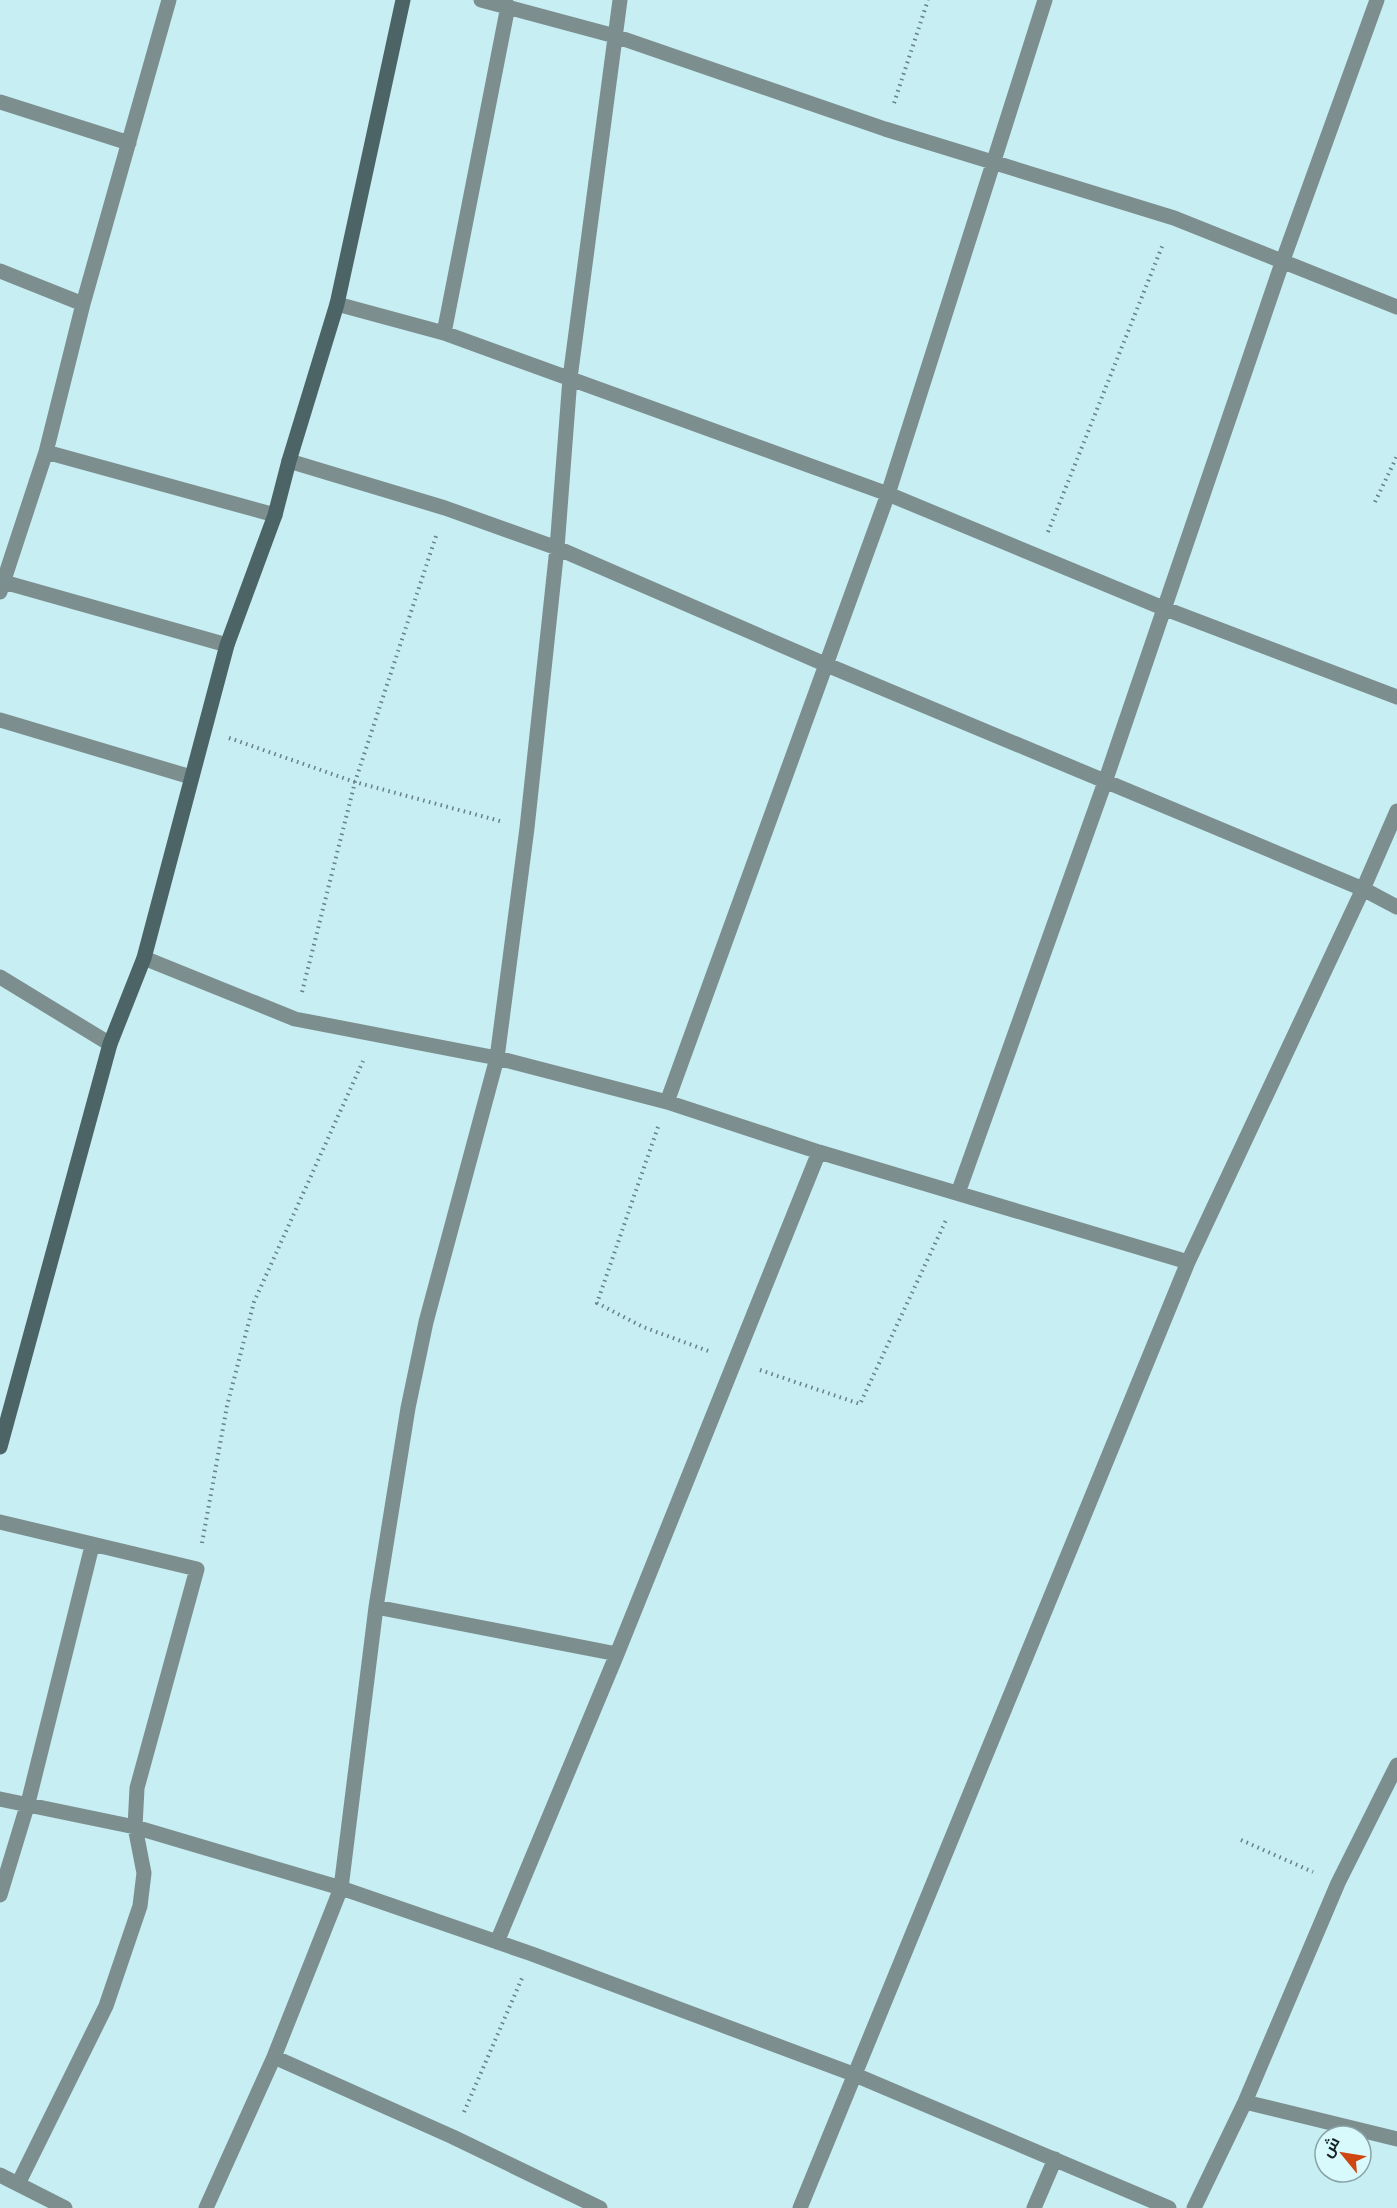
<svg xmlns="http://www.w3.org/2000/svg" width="1397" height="2208" font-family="Bitter,Cairo,serif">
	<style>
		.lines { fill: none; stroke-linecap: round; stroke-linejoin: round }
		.path { stroke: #678285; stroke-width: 4; stroke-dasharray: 1.5 4.5; stroke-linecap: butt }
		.street { stroke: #7d8e8f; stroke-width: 15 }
		.secondary { stroke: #4c6466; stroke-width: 15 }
	</style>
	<rect width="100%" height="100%" fill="#c6eef3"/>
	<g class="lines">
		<path class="path" d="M894 103 928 0
			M1375 502 1397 456
			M1048 532 1163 244
			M229 738 355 782 500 821
			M302 992 355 782 437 533
			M658 1127 597 1303 643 1327 711 1352
			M760 1370 860 1404 947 1218
			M202 1543 227 1406 254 1302 363 1061
			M1241 1840 1313 1872
			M464 2112 522 1978"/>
		<path class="street" d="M481 0 615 36 885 129 1174 218 1397 307
			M0 102 129 143
			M0 271 83 304
			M337 304 444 333 888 494 1163 608 1397 697
			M444 333 508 6
			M46 452 275 515
			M289 461 445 508 557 548 827 665 1363 889 1397 907
			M0 581 227 645
			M0 592 46 452 83 304 169 0
			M0 720 191 777
			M144 958 295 1019 497 1058 667 1102 819 1152 1188 1262
			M0 977 110 1044
			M667 1102 888 494 1045 0
			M958 1193 1105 782 1283 260 1377 0
			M0 1522 197 1569 137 1788 135 1827 144 1873 140 1906 106 2006 18 2184
			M376 1607 617 1654
			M0 1799 135 1827 341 1888 532 1954 853 2074 1169 2208
			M0 1895 28 1803 92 1546
			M497 1942 617 1654 819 1152
			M274 2057 453 2137 600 2208
			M1245 2102 1397 2139
			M0 2175 65 2208
			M206 2208 274 2057 341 1888 376 1607 408 1408 426 1322 497 1058 527 828 557 548 570 378 620 0
			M800 2208 1188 1262 1363 889 1397 811
			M1034 2208 1055 2159
			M1194 2208 1245 2102 1338 1883 1397 1765"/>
		<path class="secondary" d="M0 1447 110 1044 144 958 227 645 275 515 289 461 337 304 403 0"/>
	</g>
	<g transform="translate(1343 2154) rotate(300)"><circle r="28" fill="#d9fafd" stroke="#8aa4a6" stroke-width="1.5"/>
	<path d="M0-4.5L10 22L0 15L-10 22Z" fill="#ce4711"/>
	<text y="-9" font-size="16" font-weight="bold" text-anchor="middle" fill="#132324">ش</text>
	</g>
</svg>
